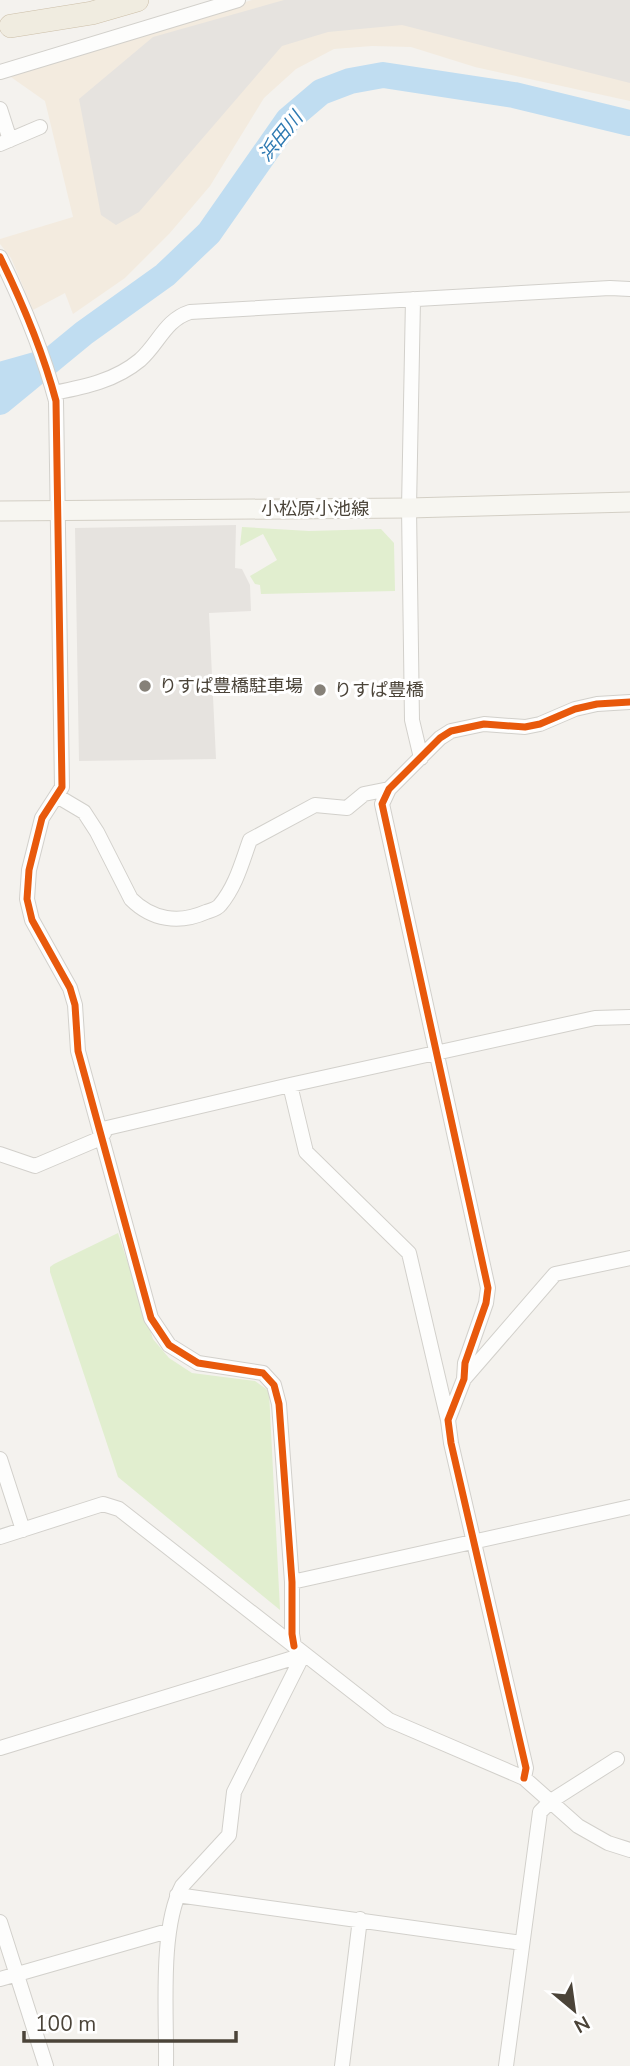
<svg xmlns="http://www.w3.org/2000/svg" width="630" height="2066" font-family="'Nunito Sans','Noto Sans JP',sans-serif">
	<style>
		.commercial { fill: #f3ebdf }
		.green { fill: #e1eecf }
		.parking { fill: #e6e3df }
		.lines { fill: none; stroke-linecap: round; stroke-linejoin: round }
		.river { stroke: #c0ddf1; stroke-width: 26 }
		.minor-casing { stroke: #d2d0cb; stroke-width: 16 }
		.secondary-casing { stroke: #d3cfc5; stroke-width: 21 }
		.trunk-casing { stroke: #ccbfa9; stroke-width: 24 }
		.minor { stroke: #fdfdfc; stroke-width: 14 }
		.secondary { stroke: #f7f6f1; stroke-width: 19 }
		.trunk { stroke: #f0ece0; stroke-width: 23 }
		.cycleway-casing { stroke: #fff; stroke-width: 11 }
		.cycleway { stroke: #e8590c; stroke-width: 7 }
		.poi-dot { fill: #868178; stroke: #fff; stroke-width: 2.5 }
		.labels { text-anchor: middle; stroke-width: 6; stroke-linejoin: round; paint-order: stroke }
		.street-label { font-size: 18px; fill: #4b4439; stroke: #fff }
		.poi-label { font-size: 18px; fill: #4b4439; stroke: #fff; text-anchor: start }
		.water-label { font-size: 19px; font-style: italic; fill: #2e7ab2; stroke: #fff }
	</style>
	<rect width="100%" height="100%" fill="#f4f2ee"/>
	<path class="commercial" d="M252 0H630V101L475 67 411 47 372 46 334 49 296 69 264 98 210 186 169 234 125 278 73 314 65 293 33 310 11 258 0 244V239L73 217 45 101 8 75Z"/>
	<path class="green" d="M242 527 309 531 381 529 394 543 395 591 261 594 260 585 255 584 250 576 277 560 263 534 240 546Z
		M118 1233 153 1339 169 1358 192 1373 255 1381 269 1391 280 1610 118 1477 50 1272V1267L54 1264Z"/>
	<path class="parking" d="M284 0H630V83L402 25 328 32 282 46 139 212 116 225 101 215 79 99 153 37Z
		M236 525 235 568 242 569 250 585 251 611 209 613 216 759 79 761 75 528Z"/>
	<g class="lines">
		<path class="river" d="M0 375 39 364
			M0 402 84 333 165 275 209 233 288 120 321 92 350 81 383 75 514 95 630 123"/>
		<g class="minor-casing">
			<path id="minor" d="M0 72 238 0
				M0 109 10 140
				M0 144 40 127
				M0 257C23 304 43 352 56 401L62 787 42 818 29 870 27 899 32 920 70 988 75 1005 78 1051 151 1318 169 1345 198 1363 263 1373 274 1385 279 1404 292 1582V1634L294 1646
				M413 299 409 508 412 720 421 758
				M54 393C84 387 115 381 140 360 159 343 165 320 190 312L610 288 630 289
				M57 796 84 812 97 832 131 899C152 920 179 924 206 912 212 910 217 909 220 905 236 886 242 862 250 840L315 805 347 808 364 794 389 789
				M290 1085 306 1152 409 1253 448 1420
				M0 1154 35 1166 101 1138 107 1128 290 1085 595 1018 630 1017
				M464 1379 555 1274 630 1258
				M0 1459 23 1530
				M0 1537 103 1504 119 1509 389 1720 524 1778 578 1826 608 1843 630 1850
				M292 1582 630 1507
				M0 1748 303 1655
				M524 1778 526 1768 451 1443 448 1420 464 1379 465 1363 486 1303 488 1288 382 804 389 789 440 738 451 731 484 724 525 727 540 724 575 709 597 704 630 702
				M177 1895 522 1943
				M0 1922 46 2066
				M0 1979 168 1931
				M166 2066C167 2016 159 1930 182 1886L229 1835 234 1792 303 1655
				M342 2066 360 1919
				M506 2066 540 1812 551 1801 617 1759"/>
		</g>
		<g class="secondary-casing">
			<path id="secondary" d="M0 511 409 508 630 502"/>
		</g>
		<g class="trunk-casing">
			<path id="trunk" d="M11 26 92 13 137 0"/>
		</g>
		<use href="#minor" class="minor"/>
		<use href="#secondary" class="secondary"/>
		<use href="#trunk" class="trunk"/>
		<g class="cycleway-casing">
			<path id="cycleway" d="M0 257C23 304 43 352 56 401L62 787 42 818 29 870 27 899 32 920 70 988 75 1005 78 1051 151 1318 169 1345 198 1363 263 1373 274 1385 279 1404 292 1582V1634L294 1646
				M524 1778 526 1768 451 1443 448 1420 464 1379 465 1363 486 1303 488 1288 382 804 389 789 440 738 451 731 484 724 525 727 540 724 575 709 597 704 630 702"/>
		</g>
		<use href="#cycleway" class="cycleway"/>
	</g>
	<g class="poi-dot">
		<circle cx="145" cy="686" r="7"/>
		<circle cx="320" cy="690" r="7"/>
	</g>
	<g class="labels">
		<g class="street-label">
			<text x="315" y="515">小松原小池線</text>
		</g>
		<g class="poi-label">
			<text x="159" y="692">りすぱ豊橋駐車場</text>
			<text x="334" y="696">りすぱ豊橋</text>
		</g>
		<g class="water-label">
			<text transform="translate(280 136) rotate(-51)" y="7">浜田川</text>
		</g>
	</g>
	<g transform="translate(574 2010) rotate(151)" stroke="#ffffff" stroke-width="5" paint-order="stroke">
	<path d="M0-5L12 26L0 18L-12 26Z" fill="#4b4439"/>
	<text y="-10" font-size="19" font-weight="bold" text-anchor="middle" fill="#4b4439">N</text>
	</g>
	<path d="M24 2031v10h212v-10" fill="none" stroke="#4b4439" stroke-width="3.5"/>
	<text x="35" y="2031" font-size="21" fill="#4b4439" stroke="#ffffff" stroke-width="5" paint-order="stroke">100 m</text>
</svg>
